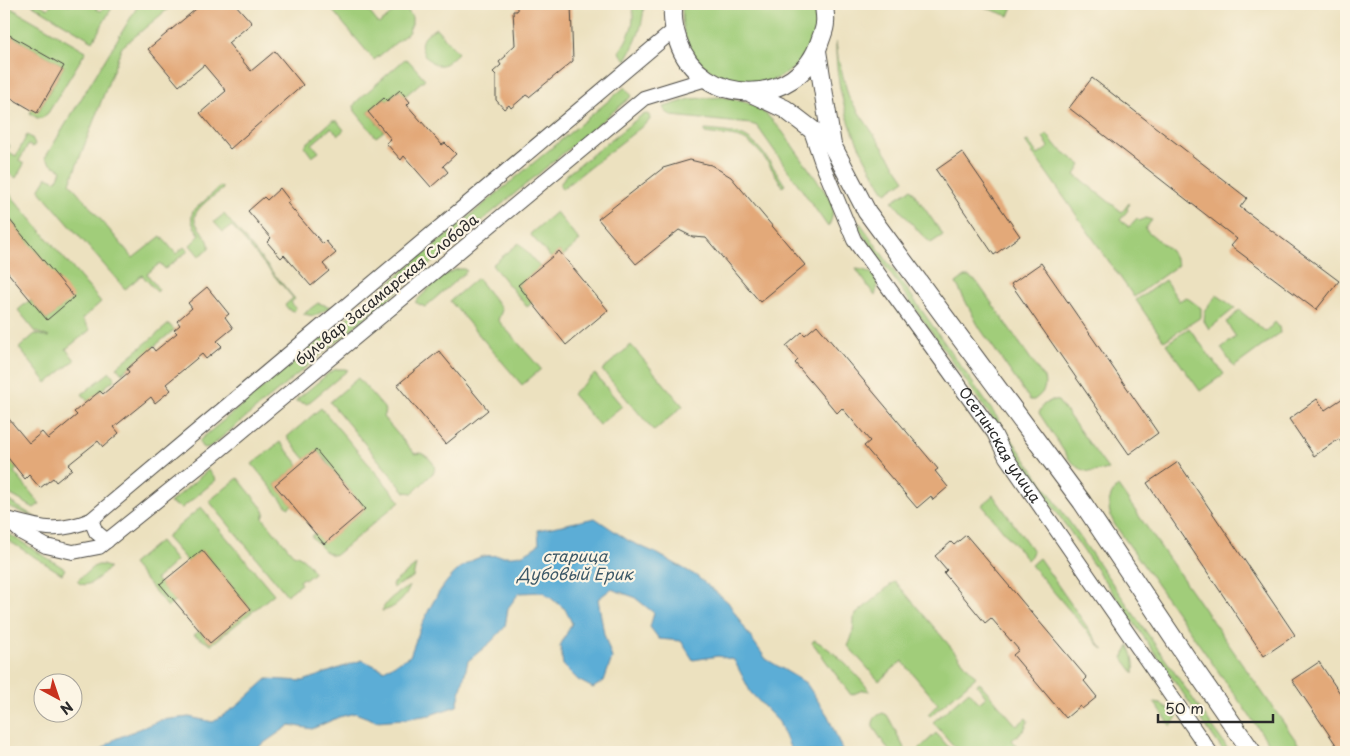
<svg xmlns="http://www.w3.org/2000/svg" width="1350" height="756" font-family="'Playpen Sans',sans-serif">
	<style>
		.green { fill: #a1cd7a; stroke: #667c52 }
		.water { fill: #5badd6; stroke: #436c80 }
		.building { fill: #e3a979 }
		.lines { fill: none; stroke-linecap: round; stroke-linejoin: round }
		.minor-casing { stroke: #484641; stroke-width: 16 }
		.tertiary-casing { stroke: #484641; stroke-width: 20 }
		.minor { stroke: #fff; stroke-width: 14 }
		.tertiary { stroke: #fff; stroke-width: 18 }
		.labels { text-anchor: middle; stroke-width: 4.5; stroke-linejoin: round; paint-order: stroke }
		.street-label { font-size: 15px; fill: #2b2b2b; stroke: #fcf5e5 }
		.water-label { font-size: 16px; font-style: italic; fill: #3c5867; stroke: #fcf5e5 }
	</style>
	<rect width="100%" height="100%" fill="#fcf5e5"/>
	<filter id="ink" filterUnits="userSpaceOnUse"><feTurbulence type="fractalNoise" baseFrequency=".02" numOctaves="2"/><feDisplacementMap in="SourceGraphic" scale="10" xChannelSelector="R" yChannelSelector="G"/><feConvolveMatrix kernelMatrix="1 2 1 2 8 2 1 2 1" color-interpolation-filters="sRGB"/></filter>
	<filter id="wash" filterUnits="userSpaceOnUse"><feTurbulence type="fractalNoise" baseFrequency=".0096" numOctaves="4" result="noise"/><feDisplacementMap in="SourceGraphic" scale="20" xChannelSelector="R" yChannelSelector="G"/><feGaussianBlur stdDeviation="1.12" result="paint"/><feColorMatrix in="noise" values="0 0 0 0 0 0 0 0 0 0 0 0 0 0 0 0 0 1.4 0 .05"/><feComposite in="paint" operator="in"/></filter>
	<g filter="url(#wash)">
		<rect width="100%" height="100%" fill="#ece1bf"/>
		<path class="green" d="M4 4 86 51 48 113 42 118H37L30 113 32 109 38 112 64 66 4 32Z
			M31 4H39L48 9 51 4H99L96 9 101 11 106 4H114L93 41Z
			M139 4H174L122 47 70 183 133 258 161 236 176 254 184 247 188 251 165 269 160 263 147 274 159 290 157 292 142 275 125 289 39 190 47 177 56 181 62 170 51 164 45 158Z
			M327 4H372L366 8 379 24 403 4 412 17V24L408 33 374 60Z
			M631 4H644C643 27 637 40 626 60L619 52C629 37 637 22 631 4Z
			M683 4H816C816 11 818 20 817 27 815 37 810 47 805 55 763 114 672 76 683 4Z
			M975 4H1014L1009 16Z
			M436 28 458 53C453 57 448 63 442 65 432 67 418 51 422 41 424 35 431 31 436 28Z
			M836 42 838 58 849 98 905 180 886 193C855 147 835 98 836 42Z
			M405 59 409 61 425 79 405 96 399 90 387 101 384 98 368 112 384 131 376 137 355 111 354 106 356 102Z
			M625 87 632 96 210 447 204 448 202 447 199 442 201 439Z
			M722 97 742 101 755 106 768 116 782 131 831 200C834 209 833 219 828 227L757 126 751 124 672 116 665 111 664 107 690 99Z
			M647 114 649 115 650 119 649 121 562 189 560 185 565 176 642 115Z
			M332 121H337L344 130 338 135 331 128 312 144 319 152 312 157 304 146Z
			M705 130C717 131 730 132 741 135 760 142 774 169 785 185L783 187C772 170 760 145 740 138 729 135 716 135 705 133Z
			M1047 134 1056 146 1081 165 1075 175 1122 212 1129 203 1130 204 1127 208 1128 210 1120 220 1129 227 1137 218 1140 221 1145 218 1152 220 1145 229 1171 251 1178 265 1134 297 1025 142 1028 141 1038 155 1049 147 1043 137Z
			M27 135 32 138 35 144 33 147 28 145 19 161 24 164 16 178 4 170V142L10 146 7 151 16 156Z
			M221 186 223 189C215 195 204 202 198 210 186 225 212 234 209 249L199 256 190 245 200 235C194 227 189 221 193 211Z
			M4 189 9 193 101 302 82 319 90 330 66 349 75 360 47 383 19 348 35 334 49 337 36 332 18 310 30 300 47 320 73 297 10 220 4 217Z
			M911 189 943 235 931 243 921 234 892 201Z
			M556 212 580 241 563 256 559 251 551 258 530 234Z
			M224 214 295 299 291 302 296 309 294 311 289 310 285 305 293 298 232 226 223 232 214 222Z
			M860 223 863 227 1001 423 997 425 859 229Z
			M519 243 540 267 518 285 532 303 527 307 492 265Z
			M459 269H464L467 271 425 307 415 302C427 291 443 272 459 269Z
			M856 269C867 270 872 273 879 280L875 296Z
			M964 277H969L977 282 1044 378C1047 389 1042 394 1034 400H1030L979 327 956 283Z
			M477 278 501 308 502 310 498 320 541 369 522 385 450 301Z
			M1165 280 1179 301 1186 297 1201 308V317L1164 341 1136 300Z
			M1217 295 1235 308 1209 329 1204 321 1205 311Z
			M318 303 331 307 314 316 303 314Z
			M1239 310 1266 332 1275 322 1279 327 1280 333 1234 367 1221 348 1236 337 1226 322 1232 318Z
			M169 324 174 330 122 373 117 367Z
			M1189 328 1217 366H1218L1224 374 1200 391 1166 344Z
			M631 345 683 406 654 431 602 370Z
			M336 369H345L348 370 307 404 295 401 329 373Z
			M110 372 115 379 88 401 82 394Z
			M595 374 622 406 599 425 572 394Z
			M358 378 384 408 385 412 383 417 415 454 421 453C428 457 437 463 434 472L413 493 405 492 330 402Z
			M1052 400 1058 401 1061 405 1108 469C1089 474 1083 473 1069 459L1039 413 1043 405Z
			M321 408 400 501 337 554 332 555 324 551 311 536 315 533 324 543 365 509 317 450 305 459 287 437Z
			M1006 431 1230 752H1224L1002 434Z
			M280 442 299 465 275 485 292 505 288 508 252 464Z
			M10 461 17 469 14 472 40 504 34 508 4 491V464Z
			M208 470 216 480 182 508 170 503Z
			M238 478 263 509 265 513 263 518 293 554C303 556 309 564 314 573L305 580 303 578 299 581 301 584 287 595 209 501Z
			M1118 486 1304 752H1275L1115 525C1107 511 1106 498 1118 486Z
			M993 495 1033 551 1031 556 1027 560 982 505Z
			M4 498 35 517 13 509 4 504Z
			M201 507 274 594 211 645 194 635 199 631 210 643 251 609 202 550 188 562 166 537Z
			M4 531 65 569 62 574 4 538Z
			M160 541 176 561 156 579 175 601 168 607 132 564Z
			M1039 558 1104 651 1031 565Z
			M98 565H103L109 568C101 575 87 592 77 581L93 567Z
			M416 565 413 577 393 588 392 584Z
			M895 581 976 677 930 716 928 714 938 704 902 661 879 681 848 646C853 636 854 628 854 616Z
			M410 586C406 598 395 609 382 611 387 598 398 593 410 586Z
			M814 640C833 649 857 675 870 691L863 690 851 695 814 645 812 643Z
			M1129 645C1133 655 1135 662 1134 673L1123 658Z
			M979 682 1017 726 1026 718 1028 721 1024 730 1012 740 1022 752H959L933 722 969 691 979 703 986 697 977 685Z
			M1154 702 1163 705 1178 715 1171 726Z
			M883 713 887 715 890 720 906 752H890L873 727C872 720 876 715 883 713Z
			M936 733 953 752H918V750Z"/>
		<path class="water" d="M595 518 629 541 658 554 695 575 728 602 749 635 766 659 806 683 828 716 843 752H792L779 722 751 693 734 660 718 656 693 660 681 641 659 639 650 627 654 613 634 597 611 589 598 599 604 634 612 658 604 681 593 688 578 680 563 665 560 646 572 623 565 609 543 592 519 593 508 608 505 627 491 642 468 661 457 706 430 715 404 719 376 721 355 713 339 717 312 729 290 725 251 752H98L115 739 161 720 189 717 213 722 237 706 267 679 303 681 362 660 384 670 410 656C423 620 441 571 480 557 493 553 510 559 523 554 528 552 534 548 539 544L538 530Z"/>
		<g id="blocks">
			<path class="building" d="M202 4H235L252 23 228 43 251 71 275 51 303 85 230 149 200 113 226 91 204 65 179 86 148 49Z
				M517 4H571L573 61 529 97 526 95 511 108 509 105 504 109 496 100V75L493 72 501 65 499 62 506 56 505 54 515 45 513 11H517Z
				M4 32 64 66 37 113 4 94Z
				M1092 78 1247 198 1240 207 1339 281 1316 310 1231 246 1237 239 1069 108Z
				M400 90 410 102 407 105 442 145 445 143 456 154 443 166 448 172 431 187 404 156 401 160 386 143 391 139 368 112 384 98 387 101Z
				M962 152 1020 236 994 255 936 170Z
				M690 160 711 165 731 177 805 265 760 302 706 238 693 237 679 230 636 264 598 219 663 168Z
				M280 188 290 201 287 203 323 244 326 241 336 253 323 264 329 271 311 286 284 255 281 258 267 242 271 238 248 211 264 197 267 200Z
				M4 213 74 297 47 320 4 268Z
				M559 251 608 310 566 345 518 285Z
				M1041 263 1158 433 1129 454 1011 284Z
				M207 287 229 314 225 317 233 328 217 341 222 346 206 359 202 354 166 384 171 390 155 403 151 397 114 427 119 433 103 447 98 441 68 465 72 469 56 482 53 478 40 488 29 475 25 479 4 453V413L29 443 42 432 48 439 77 415 74 412 100 391 103 394 129 372 127 369 152 347 155 351 177 333 174 330 180 325 177 321 192 308 188 303Z
				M817 325 938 469 935 471 948 487 933 500 931 496 917 508 864 446 870 441 842 408 837 413 795 363 798 360 786 346 802 332 805 335Z
				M439 351 488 410 446 444 397 385Z
				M1346 396V450L1339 439 1314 456 1289 419 1317 399 1325 410Z
				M316 450 365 509 324 544 275 485Z
				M1178 462 1295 635 1264 656 1147 483Z
				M966 535 1087 678 1084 681 1097 697 1082 709 1080 706 1066 718 1013 655 1019 650 991 618 985 623 944 573 947 570 935 556 951 542 954 545Z
				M202 550 251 609 210 643 160 584Z
				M1319 662 1346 702V752H1341L1292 680Z"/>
		</g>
	</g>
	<g filter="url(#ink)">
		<use href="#blocks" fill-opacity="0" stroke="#484641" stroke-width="1"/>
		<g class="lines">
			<g class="minor-casing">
				<g id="minor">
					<path id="s1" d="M810 128 822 163 854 240 859 247 994 433 1006 457 1210 752"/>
					<path d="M4 517 22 533 46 546 73 552 99 547 221 449 644 98 706 79"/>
					<path d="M11 520C44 529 58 533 91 520L674 30"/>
					<path d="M91 520 96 532 107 541"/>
				</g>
			</g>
			<g class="tertiary-casing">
				<path id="tertiary" d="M674 4C671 16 674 29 678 41 700 108 799 109 820 41 822 35 825 29 825 23 826 17 824 10 824 4
					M817 51 832 145 867 212 1082 502 1186 657 1252 752
					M751 93 785 109 832 145"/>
			</g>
			<use href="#minor" class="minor"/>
			<use href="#tertiary" class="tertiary"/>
		</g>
	</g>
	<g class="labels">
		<g class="street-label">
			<text transform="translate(387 290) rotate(-39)" y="5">бульвар Засамарская Слобода</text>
			<text dy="5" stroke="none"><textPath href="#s1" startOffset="372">Осетинская улица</textPath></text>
		</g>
		<g class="water-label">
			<text x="575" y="562">старица<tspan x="575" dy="18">Дубовый Ерик</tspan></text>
		</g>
	</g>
	<rect width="1350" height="756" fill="none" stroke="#fcf5e5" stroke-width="20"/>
	<g transform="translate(58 698) rotate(140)"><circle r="24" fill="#fcf5e5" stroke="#a8a49b"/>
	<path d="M0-4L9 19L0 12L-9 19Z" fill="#c8321e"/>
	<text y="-8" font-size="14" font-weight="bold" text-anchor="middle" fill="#2b2b2b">N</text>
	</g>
	<path d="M1158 714v8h115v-8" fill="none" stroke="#2b2b2b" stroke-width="2.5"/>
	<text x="1165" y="714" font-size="15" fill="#2b2b2b" stroke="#fcf5e5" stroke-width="4" paint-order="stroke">50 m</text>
</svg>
